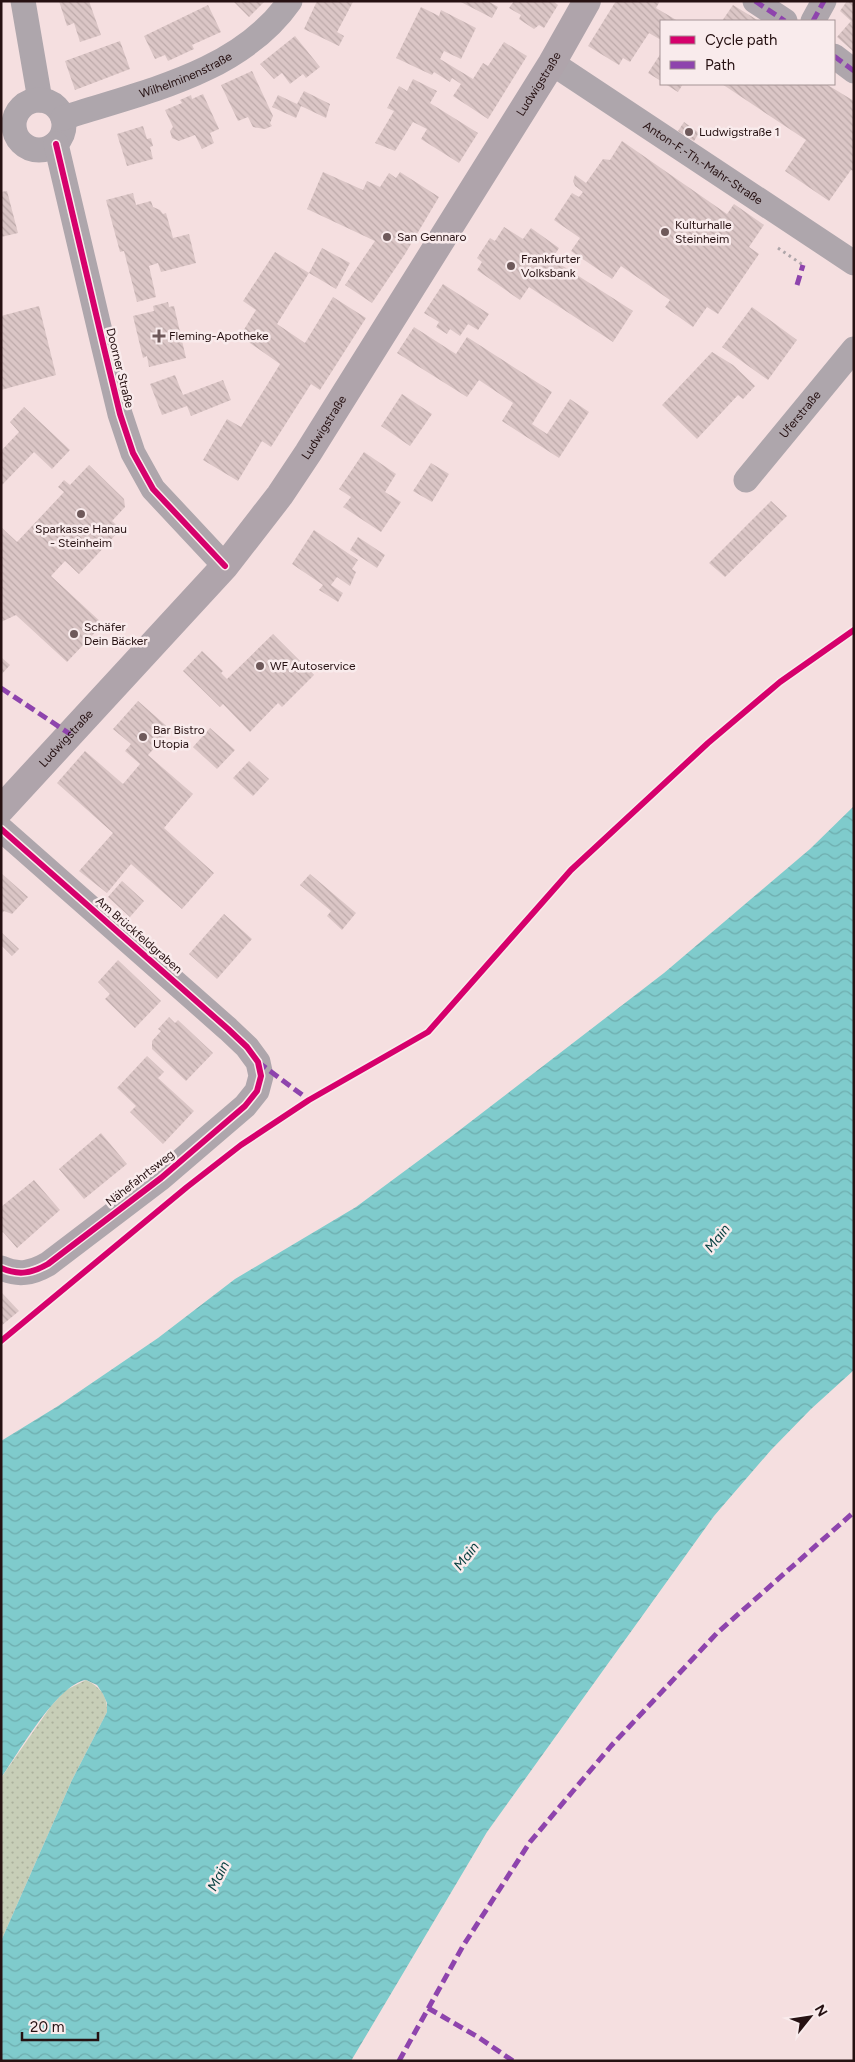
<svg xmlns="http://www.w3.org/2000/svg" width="855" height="2062" font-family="Figtree,sans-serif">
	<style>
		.grass { fill: url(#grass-dots) }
		.water { fill: url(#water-waves) }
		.building { fill: url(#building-back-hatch) }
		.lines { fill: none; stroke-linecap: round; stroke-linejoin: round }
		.path { stroke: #aea5a9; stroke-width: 3; stroke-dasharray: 2.5 4; stroke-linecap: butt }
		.street { stroke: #aea6ac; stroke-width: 25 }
		.secondary { stroke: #afa4ab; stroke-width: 28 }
		.quiet { stroke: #8e44ad; stroke-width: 5; stroke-dasharray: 10 5; stroke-linecap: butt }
		.cycleway-casing { stroke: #f9ebec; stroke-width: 9 }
		.cycleway { stroke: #d6006c; stroke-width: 6 }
		.poi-dot { fill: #6e595a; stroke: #f9ebec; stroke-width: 2 }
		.labels { text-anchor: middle; stroke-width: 5; stroke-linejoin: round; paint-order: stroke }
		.street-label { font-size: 12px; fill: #261112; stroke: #f9ebec }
		.poi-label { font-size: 12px; fill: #261112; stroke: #f9ebec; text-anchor: start }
		.water-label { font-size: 14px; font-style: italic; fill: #084041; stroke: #f9ebec }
	</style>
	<defs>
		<pattern id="grass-dots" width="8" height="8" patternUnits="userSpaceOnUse" patternTransform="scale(1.25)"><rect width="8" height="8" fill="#c7ceb7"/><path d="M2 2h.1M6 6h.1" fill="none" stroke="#abb09c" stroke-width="1.8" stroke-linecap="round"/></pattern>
		<pattern id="water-waves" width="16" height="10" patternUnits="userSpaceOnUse" patternTransform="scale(1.25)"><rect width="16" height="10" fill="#7fcbcc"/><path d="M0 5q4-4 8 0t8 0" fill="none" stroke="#6eadae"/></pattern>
		<pattern id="building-back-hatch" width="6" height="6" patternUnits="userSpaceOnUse" patternTransform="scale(1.25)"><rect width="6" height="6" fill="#dbc6c6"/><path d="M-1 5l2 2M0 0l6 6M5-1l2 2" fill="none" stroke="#bca9a9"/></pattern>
	</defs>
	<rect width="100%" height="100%" fill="#f5dfe0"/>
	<path class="grass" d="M86 1680C100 1687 108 1696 107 1712L72 1780 1 1941V1778L51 1706 66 1690Z"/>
	<path class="water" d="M854 806V1370L811 1409 771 1450 714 1516 487 1832 351 2061H1V1941L72 1780 107 1712V1703L103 1694 97 1685 86 1680C57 1684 18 1754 1 1778V1441L58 1406 158 1338 235 1279 356 1207 452 1136 664 973 810 849Z"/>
	<path class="building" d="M59 1H89L101 35 80 42 74 23 67 26Z
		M233 1H265L249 17Z
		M317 1 353 2 337 32 344 36 339 46 304 29Z
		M459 1H488L498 7 492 18Z
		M514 1H553L558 5 544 28 539 25 534 29 519 19 521 15 509 8Z
		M616 1H660L656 8 678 21H661V40L649 33 630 62 623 58 619 65 588 46Z
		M847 1H854V52L837 37 851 21 840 11Z
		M208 5 221 32 192 45 194 49 168 61 165 55 155 59 144 36Z
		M733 5 759 21H722Z
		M421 7 439 16 441 10 476 28 461 59 444 51 440 59 473 79 483 63 488 66 504 42 527 56 488 119 453 96 461 84 452 78 450 82 434 72 432 75 396 58Z
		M295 36 320 67 306 78 303 74 290 84 282 73 274 79 260 64Z
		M120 41 130 69 75 90 65 61Z
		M661 53V81L648 73Z
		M252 71 273 116 270 123 272 126 265 129 253 127 248 117 238 121 221 85Z
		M413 79 437 91 430 103 478 133 459 163 421 139 427 129 413 122 395 151 375 143 394 111 387 108 399 86 407 91Z
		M665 84H683L678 92Z
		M722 84H826L854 101V171L851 170 829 201 785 171 806 140Z
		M304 91 330 104 326 118 301 106 296 118 272 107 278 95 297 104Z
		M203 94 219 129 210 133 214 143 202 149 195 135 179 141 172 138 170 131 173 127 165 110 182 103 180 100 191 95 192 99Z
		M684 122 699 133 694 141 678 131Z
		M143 126 147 139 151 138 153 146 150 147 153 159 127 166 117 134Z
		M622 141 727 214 734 204 764 225 749 247 759 254 718 314 707 307 693 327 665 307 670 300 621 266 612 279 571 251 580 238 554 220 572 193 579 197 583 192 575 186 573 181 575 175 586 183 603 159 610 160Z
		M323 172 363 190 367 181 380 187 389 173 396 178 400 172 439 197 405 254 372 303 345 285 375 241 307 209Z
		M7 191 18 233 1 237V192Z
		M133 193 136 205 151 201 153 207 160 210 163 214 166 213 173 238 189 234 196 263 161 272 158 263 149 266 156 297 137 302 124 251 120 252 106 200Z
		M504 227 523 239 531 228 559 248 552 259 633 311 613 342 529 287 520 300 477 270 482 262 477 258 490 238 495 241Z
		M322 248 350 263 336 289 309 273 277 324 305 343 333 297 366 318 320 390 311 384 271 447 262 441 238 481 203 460 227 419 241 427 280 364 240 336 256 310 243 301 275 252 309 273Z
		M443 284 489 314 478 330 468 324 460 336 450 329 447 334 436 327 439 322 424 313Z
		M168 302 169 307 174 306 186 358 149 367 147 356 143 358 133 316 154 311 153 306Z
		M39 306 56 375 1 390V316Z
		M752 307 797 340 768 380 722 347Z
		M414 327 456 354 467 337 552 392 532 424 547 434 570 399 589 412 559 458 502 421 513 403 479 380 467 397 397 353Z
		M712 352 733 365 755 386 743 399 738 395 697 439 662 405Z
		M175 375 183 395 223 380 231 400 191 416 187 406 162 415 150 384Z
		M402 394 432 414 410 446 381 426Z
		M24 407 70 450 52 469 34 452 1 486V451L19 432 10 422Z
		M364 452 396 474 385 492 401 502 381 532 343 507 351 497 339 489Z
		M431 463 449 474 432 502 413 491Z
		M89 465 124 499 125 507 112 521 121 529 79 574 65 561 51 576 103 624 67 662 16 615 1 622V527L17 542 64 492 58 487 64 480 70 485Z
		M771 501 787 516 725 577 709 563Z
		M314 530 358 560 352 569 356 572 350 586 337 577 331 585 343 593 338 602 319 590 323 585 292 564Z
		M358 537 385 555 377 568 350 550Z
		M273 634 314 675 282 707 278 703 250 732 223 704 220 707 183 671 202 651 223 671 221 673 227 679Z
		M2 658 10 665 1 675V660Z
		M138 701 171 730 148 755 193 794 164 828 214 873 182 909 131 864 107 893 79 871 113 833 57 783 85 751 123 784 140 764 125 751 131 744 113 729Z
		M210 728 235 750 217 769 193 747Z
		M249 761 269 779 253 796 233 778Z
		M1 873 28 897 12 914 4 911 1 914Z
		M310 874 356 913 342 930 327 916 331 911 300 885Z
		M122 881 144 901 130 917 108 897Z
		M224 914 252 939 217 979 189 954Z
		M1 932 19 949 12 956 1 945Z
		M118 960 161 1001 135 1028 105 999 110 994 98 982Z
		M169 1017 175 1023 178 1020 213 1053 186 1081 152 1049V1041L161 1031 158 1029Z
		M147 1056 164 1072 158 1078 194 1111 163 1144 130 1112 136 1106 117 1088Z
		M101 1133 127 1164 84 1199 59 1169Z
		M34 1180 60 1210 17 1248 3 1232 1 1233V1207Z
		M1 1292 19 1311 1 1326Z"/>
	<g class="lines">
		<path class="path" d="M778 248 803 265"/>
		<g class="street">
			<path d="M23 1 40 100"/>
			<path d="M755 1 785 21"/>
			<path d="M813 21 824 1"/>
			<path d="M834 56 854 71"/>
			<path id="s1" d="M552 63 854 263"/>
			<circle cx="39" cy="125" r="25"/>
			<path id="s2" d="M63 118C142 92 239 74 290 1"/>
			<path d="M56 144 104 348 120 414 133 453 153 489 225 566"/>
			<path id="s3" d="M746 480 854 349"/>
			<path d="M1 829 228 1029 247 1047 258 1062 261 1076 257 1091 245 1106 161 1178 48 1264C32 1273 19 1276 1 1268"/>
		</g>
		<path class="secondary" id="s4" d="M1 809 225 566 280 495 308 453 552 63 587 1"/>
		<path class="quiet" d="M755 1 785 21
			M813 21 824 1
			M834 56 854 71
			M797 285 803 265
			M1 688 70 734
			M258 1062 309 1100
			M428 2008 478 2037 513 2061
			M399 2061 463 1946 530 1842 611 1746 717 1633 854 1512"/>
		<g class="cycleway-casing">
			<path id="cycleway" d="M56 144 104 348 120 414 133 453 153 489 225 566
				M1 829 228 1029 247 1047 258 1062 261 1076 257 1091 245 1106 161 1178 48 1264C32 1273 19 1276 1 1268
				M1 1341 187 1187 241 1145 309 1100 428 1032 571 870 708 743 780 682 854 630"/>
		</g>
		<use href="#cycleway" class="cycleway"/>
	</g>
	<g class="poi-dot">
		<circle cx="689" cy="132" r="5"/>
		<circle cx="665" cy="232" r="5"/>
		<circle cx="387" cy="237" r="5"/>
		<circle cx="511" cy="266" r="5"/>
		<path d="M156.5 328.5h5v5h5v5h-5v5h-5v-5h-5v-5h5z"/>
		<circle cx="81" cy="514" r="5"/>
		<circle cx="74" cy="634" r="5"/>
		<circle cx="260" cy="666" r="5"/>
		<circle cx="143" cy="737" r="5"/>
	</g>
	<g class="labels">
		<g class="street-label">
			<text dy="4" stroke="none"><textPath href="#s2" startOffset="130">Wilhelminenstraße</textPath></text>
			<text dy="4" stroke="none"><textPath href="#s4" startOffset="906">Ludwigstraße</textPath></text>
			<text dy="4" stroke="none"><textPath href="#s1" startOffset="181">Anton-F.-Th.-Mahr-Straße</textPath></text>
			<text transform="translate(120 368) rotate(76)" y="4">Doorner Straße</text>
			<text dy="4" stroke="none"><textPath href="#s3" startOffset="85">Uferstraße</textPath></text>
			<text dy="4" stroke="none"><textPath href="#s4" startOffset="501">Ludwigstraße</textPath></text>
			<text dy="4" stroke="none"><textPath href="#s4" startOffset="96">Ludwigstraße</textPath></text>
			<text transform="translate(139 935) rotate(41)" y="4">Am Brückfeldgraben</text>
			<text transform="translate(140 1178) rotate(-38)" y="4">Nähefahrtsweg</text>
		</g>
		<g class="poi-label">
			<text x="699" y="136">Ludwigstraße 1</text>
			<text x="675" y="229">Kulturhalle<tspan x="675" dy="14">Steinheim</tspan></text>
			<text x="397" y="241">San Gennaro</text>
			<text x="521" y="263">Frankfurter<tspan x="521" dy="14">Volksbank</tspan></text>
			<text x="169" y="340">Fleming-Apotheke</text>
			<text x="81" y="533" text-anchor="middle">Sparkasse Hanau<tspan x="81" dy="14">- Steinheim</tspan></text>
			<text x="84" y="631">Schäfer<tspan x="84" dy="14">Dein Bäcker</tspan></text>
			<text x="270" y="670">WF Autoservice</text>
			<text x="153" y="734">Bar Bistro<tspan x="153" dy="14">Utopia</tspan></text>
		</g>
		<g class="water-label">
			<text transform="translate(717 1238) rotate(-52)" y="5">Main</text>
			<text transform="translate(466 1556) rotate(-52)" y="5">Main</text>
			<text transform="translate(218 1876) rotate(-63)" y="5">Main</text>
		</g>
	</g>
	<rect width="855" height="2062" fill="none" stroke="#261112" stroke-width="5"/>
	<rect x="660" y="20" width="175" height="65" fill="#f9ebec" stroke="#a59495"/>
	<rect x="670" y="36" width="25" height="8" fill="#d6006c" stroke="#a59495"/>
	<text x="705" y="45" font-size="15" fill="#261112">Cycle path</text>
	<rect x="670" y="61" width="25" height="8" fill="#8e44ad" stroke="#a59495"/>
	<text x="705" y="70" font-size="15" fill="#261112">Path</text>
	<g transform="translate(810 2017) rotate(60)" stroke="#f9ebec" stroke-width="4" paint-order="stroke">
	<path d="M0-4L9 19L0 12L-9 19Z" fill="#261112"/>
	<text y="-8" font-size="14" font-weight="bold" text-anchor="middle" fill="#261112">N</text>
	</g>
	<path d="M22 2032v8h76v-8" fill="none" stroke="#261112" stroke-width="2.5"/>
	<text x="30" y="2032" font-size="15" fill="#261112" stroke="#f9ebec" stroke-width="4" paint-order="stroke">20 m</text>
</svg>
